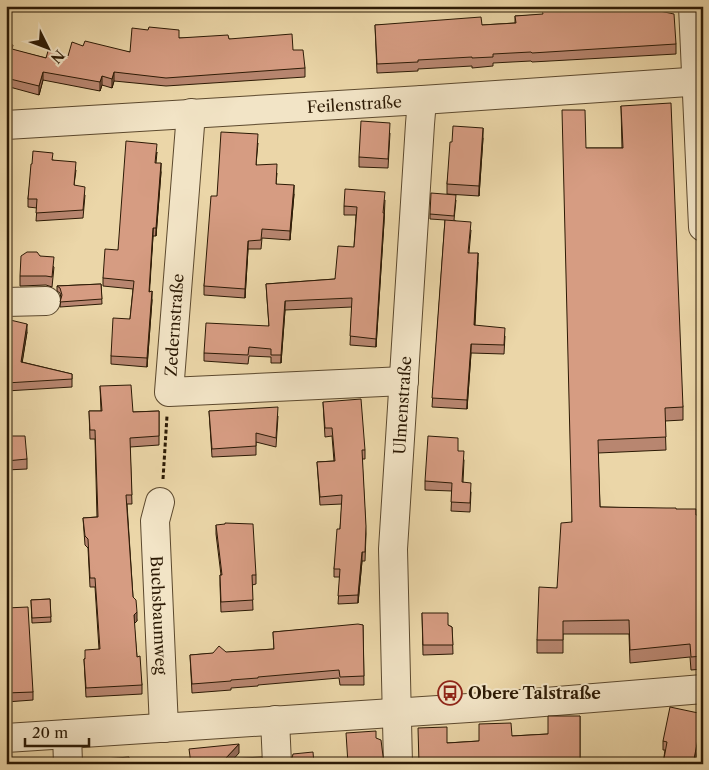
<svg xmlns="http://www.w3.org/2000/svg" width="709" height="770" font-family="'Libre Caslon Text',serif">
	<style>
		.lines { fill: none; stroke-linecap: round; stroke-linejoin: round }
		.minor-casing { stroke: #5c492e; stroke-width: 30 }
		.path { stroke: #2c1a05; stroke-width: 3; stroke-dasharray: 4 2.5; stroke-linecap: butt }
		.minor { stroke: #f2e4c6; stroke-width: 28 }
		.wall { fill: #b88670; stroke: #2c1a05 }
		.shaded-wall { fill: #966d5b; stroke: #2c1a05 }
		.building { fill: #d69c82; stroke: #2c1a05 }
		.labels { text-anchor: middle; stroke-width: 4; stroke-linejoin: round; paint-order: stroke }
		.street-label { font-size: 16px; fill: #2c1a05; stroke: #f2e4c6 }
		.poi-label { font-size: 16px; font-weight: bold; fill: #2c1a05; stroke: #f2e4c6; text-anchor: start }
	</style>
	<rect width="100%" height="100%" fill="#ebd6a8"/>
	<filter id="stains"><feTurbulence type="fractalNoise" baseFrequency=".004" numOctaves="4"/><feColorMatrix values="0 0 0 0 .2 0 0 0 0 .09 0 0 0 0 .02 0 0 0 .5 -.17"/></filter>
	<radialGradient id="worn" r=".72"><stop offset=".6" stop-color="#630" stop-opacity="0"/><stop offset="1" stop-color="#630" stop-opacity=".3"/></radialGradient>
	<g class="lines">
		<g class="minor-casing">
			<g id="minor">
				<path d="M693 6 703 227"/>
				<path d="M191 113 169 392 404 381"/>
				<path id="s1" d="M6 125 422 100 703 81"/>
				<path d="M6 302 46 301"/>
				<path id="s2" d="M160 502 155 521 164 728"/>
				<path d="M275 720 277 764"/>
				<path d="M67 734 68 764"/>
				<path d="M6 738 484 707 703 689"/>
				<path id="s3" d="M398 764 393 549 420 124 422 100"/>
			</g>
		</g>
		<path class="path" d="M163 479 167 416"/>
		<use href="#minor" class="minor"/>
	</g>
	<path class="wall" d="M655 10 676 44V54L532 62 531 61 493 63V66L472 68V66L418 69V71L377 73 375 25H482L515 23V16Z
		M179 38 229 39 293 50 305 68V77L166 86 114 81 112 88 102 85 100 91 43 80 39 95 6 86V44L13 50 46 58 68 56 83 46 130 52Z
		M621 106 683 407V420L665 421 666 450 598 453 600 507 676 509 699 561H703V669L691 670 690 657 630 663 629 634H563V653H537V640L557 588 572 522 586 148H622Z
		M390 133 388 168 359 167V157Z
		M483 138 479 196 447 194V184L452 142Z
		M258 143 256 165 277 173 276 184 294 194 290 240 262 238 261 249H248L245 298 204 295V286L217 196Z
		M157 152 156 163 161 172 156 236H153L149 292 152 300 147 367 111 364V356L130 319 133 289 103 286V278L118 250Z
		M53 160 76 170 74 185 85 195 83 218 36 221 37 208 28 207V199L32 164Z
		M385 200 384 222 376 347 350 345 352 307 285 310 281 363H271V357L249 356 248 364 204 361V353L269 326 266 284 335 279 354 247 356 215H344V206Z
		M456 200 454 220 471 230 469 253 478 262 475 326 505 336 504 354 471 353 467 409 432 407 445 220 430 219V214Z
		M40 256 54 267 52 287 46 285 20 286V276Z
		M101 284 102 304 60 307 61 298 60 293 57 291V286Z
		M6 319 27 332 22 362 72 374V387L6 391V379L9 367H6Z
		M100 386 133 412 159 411V445L130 447 132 504H127L133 597 137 621 134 624 137 657 142 685V694L86 697 84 659 99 649 95 587H90L88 548 85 545 83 518 97 517 95 439H90L89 411H101Z
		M6 397 10 436 27 459V469L6 470Z
		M323 402 365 450V459H362L366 534 365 561H362L358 603 338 604 340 577H334V569L340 529 342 504 320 505 317 462 334 461 332 436 325 437Z
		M209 411 278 416 276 447 256 442V455L212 457Z
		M458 451 464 460 463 482 471 492 470 512 451 511 452 491 425 490V481Z
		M216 525 256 575V584L252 585 253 610 221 612 220 585V575H221L216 534Z
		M50 599 51 622 32 623 31 600Z
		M6 608 33 692V700L6 702V653H8Z
		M422 613 448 625 452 627 453 654 423 655Z
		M363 625 364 685H340L339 678 258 685V686L231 688V690L192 693 190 655 274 649 273 632Z
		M703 714V723L695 764H663L665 750H663V741Z
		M580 716V764H419L447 743 479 741 512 736 548 734Z"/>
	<path class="shaded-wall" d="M43 72V80L39 95V86Z
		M114 72V81L112 88V79Z
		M102 76V85L100 91V82Z
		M483 128V138L479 196V186Z
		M161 163V172L156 236V228Z
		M294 185V194L290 240V231Z
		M384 213V222L376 347V339Z
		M153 228V236L149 300V292Z
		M248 241V249L245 298V289Z
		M478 253V262L474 334V325Z
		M152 291V300L147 367V358Z
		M285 301V310L281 363V355Z
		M27 324V332L21 370V362Z
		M471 344V353L467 409V400Z
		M362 552V561L358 603V595Z
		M137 612V621L134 624V615Z
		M703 714V723L695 764H693Z
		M239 744V753L229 764 225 759Z"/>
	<path class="building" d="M628 6H655V10L674 14 676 44 532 53 531 52 493 54V57L472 58V57L418 60V62L377 64 375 25 481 17 482 25 516 23 515 16 543 14 542 10Z
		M149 27 179 30V38L228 35 229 39 292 34 293 50H303L305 68 166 78 114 72 112 79 102 76 100 82 43 72 39 86 6 78V44L13 45 12 49 46 58 48 51 68 56 72 42 83 46 85 41 130 52 132 28 148 30Z
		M671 103 683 407 665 408 666 437 598 440 600 507 666 508H676V509H696V515H699V561H703V656L691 657 690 644 630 650 629 620 563 621V640H537L539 587 557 588 561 523 572 522 562 110H585L586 148H623L621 106Z
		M361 121 390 123 388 159 359 157Z
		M453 126 483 128 479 186 447 184 450 142H452Z
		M221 132 258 134 256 165 277 164 276 184 294 185 290 231 262 229 261 240 248 241 245 289 204 286 211 196H217Z
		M126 141 157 144 155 163H161L156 228H153L149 292 152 291 147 358 111 356 113 318 130 319 134 281 103 278 105 249 118 250Z
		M33 151 53 153 52 160 76 162 74 185 85 187 83 210 36 213 37 199H28L31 164H32Z
		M345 189 385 192 383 213H384L376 339 350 336 352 298 285 301 281 355H271V349L249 347 248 355 204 353 206 323 269 326 266 284 335 279 338 246 354 247 357 207 344 206Z
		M431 193 456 195 454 216 430 214Z
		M445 220 471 222 468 253H478L474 325 505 328 504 345 471 344 467 400 432 398Z
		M27 252H37L40 256 54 257 52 277 46 276H20L21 256Z
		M101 284 102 299 60 302 62 295 60 288 57 286Z
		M6 319 27 324 21 362 72 374V379L6 383V379L11 360 6 359Z
		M131 385 133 412 159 411V436L130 438 132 495H126L133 597 136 600 137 612 134 615 137 657 140 656 142 685 86 688 84 659H85V650L100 649 95 578H90L88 539 85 536 83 518 98 517 95 430H90L89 411H102L100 386Z
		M6 397H8L10 436H25L27 459 6 461Z
		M361 399 365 450H362L366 526 365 552H362L358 595 338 596 340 569H334L337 529H340L342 495 320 497 317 462 335 461 332 428H325L323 402Z
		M278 407 276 438 256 433V446L212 449 209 411Z
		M428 436 458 438V451H464L462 482 471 483 470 503 451 502 452 483 425 481Z
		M225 523 253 524 256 575H252L253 600 221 602 220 575H222L216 525 225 524Z
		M50 599 51 617 32 618 31 600Z
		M28 607 33 692 6 693V653H8L6 608Z
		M422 613H448V625L452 627 453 645H423Z
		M358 624 363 625 364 676 340 677 339 670 258 677V678L231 680V681L192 684 190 655 213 653 219 646 226 652 274 649 273 632Z
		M670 707 703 714 693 764H663L667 742 663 741Z
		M548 716H580V761H548V764H518V763L419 764 418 728 447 727V743L479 741V724L511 723 512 736 548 734Z
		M376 731V738L381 740 384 764H348L346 733Z
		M239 744 225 759 262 757 264 764H223V761L221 764H191L189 749Z
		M313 752 314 764H289L291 762 293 754Z
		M129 757V764H93L92 760Z"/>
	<defs>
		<g id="bus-ring" transform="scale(1.25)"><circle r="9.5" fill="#f2e4c6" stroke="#8f2418" stroke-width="1.5"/><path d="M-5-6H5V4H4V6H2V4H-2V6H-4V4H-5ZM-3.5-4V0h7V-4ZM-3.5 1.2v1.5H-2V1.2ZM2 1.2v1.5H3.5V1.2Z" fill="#8f2418"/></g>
	</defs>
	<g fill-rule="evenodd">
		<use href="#bus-ring" x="450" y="693"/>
	</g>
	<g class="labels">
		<g class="street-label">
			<text dy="6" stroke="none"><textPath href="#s1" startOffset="349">Feilenstraße</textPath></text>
			<text transform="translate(174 325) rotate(-86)" y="6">Zedernstraße</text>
			<text dy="6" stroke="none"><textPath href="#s3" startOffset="359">Ulmenstraße</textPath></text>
			<text dy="6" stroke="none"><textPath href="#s2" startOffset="114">Buchsbaumweg</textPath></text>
		</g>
		<g class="poi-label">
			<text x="468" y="699">Obere Talstraße</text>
		</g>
	</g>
	<rect width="709" height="770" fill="none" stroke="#ebd6a8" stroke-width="25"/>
	<rect x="8" y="8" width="694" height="755" fill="none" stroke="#2c1a05" stroke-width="2.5"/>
	<rect x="12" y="12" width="684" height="745" fill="none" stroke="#2c1a05"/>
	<g transform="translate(48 48) rotate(132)" stroke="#f2e4c6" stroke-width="4" paint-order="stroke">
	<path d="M0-4L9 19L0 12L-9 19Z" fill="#2c1a05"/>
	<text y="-8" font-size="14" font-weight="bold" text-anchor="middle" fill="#2c1a05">N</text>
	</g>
	<path d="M25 738v8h64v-8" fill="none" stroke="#2c1a05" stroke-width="2.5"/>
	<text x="32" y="738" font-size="15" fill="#2c1a05" stroke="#f2e4c6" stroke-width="4" paint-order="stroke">20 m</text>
	<rect width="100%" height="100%" filter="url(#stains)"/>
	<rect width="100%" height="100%" fill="url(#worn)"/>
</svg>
